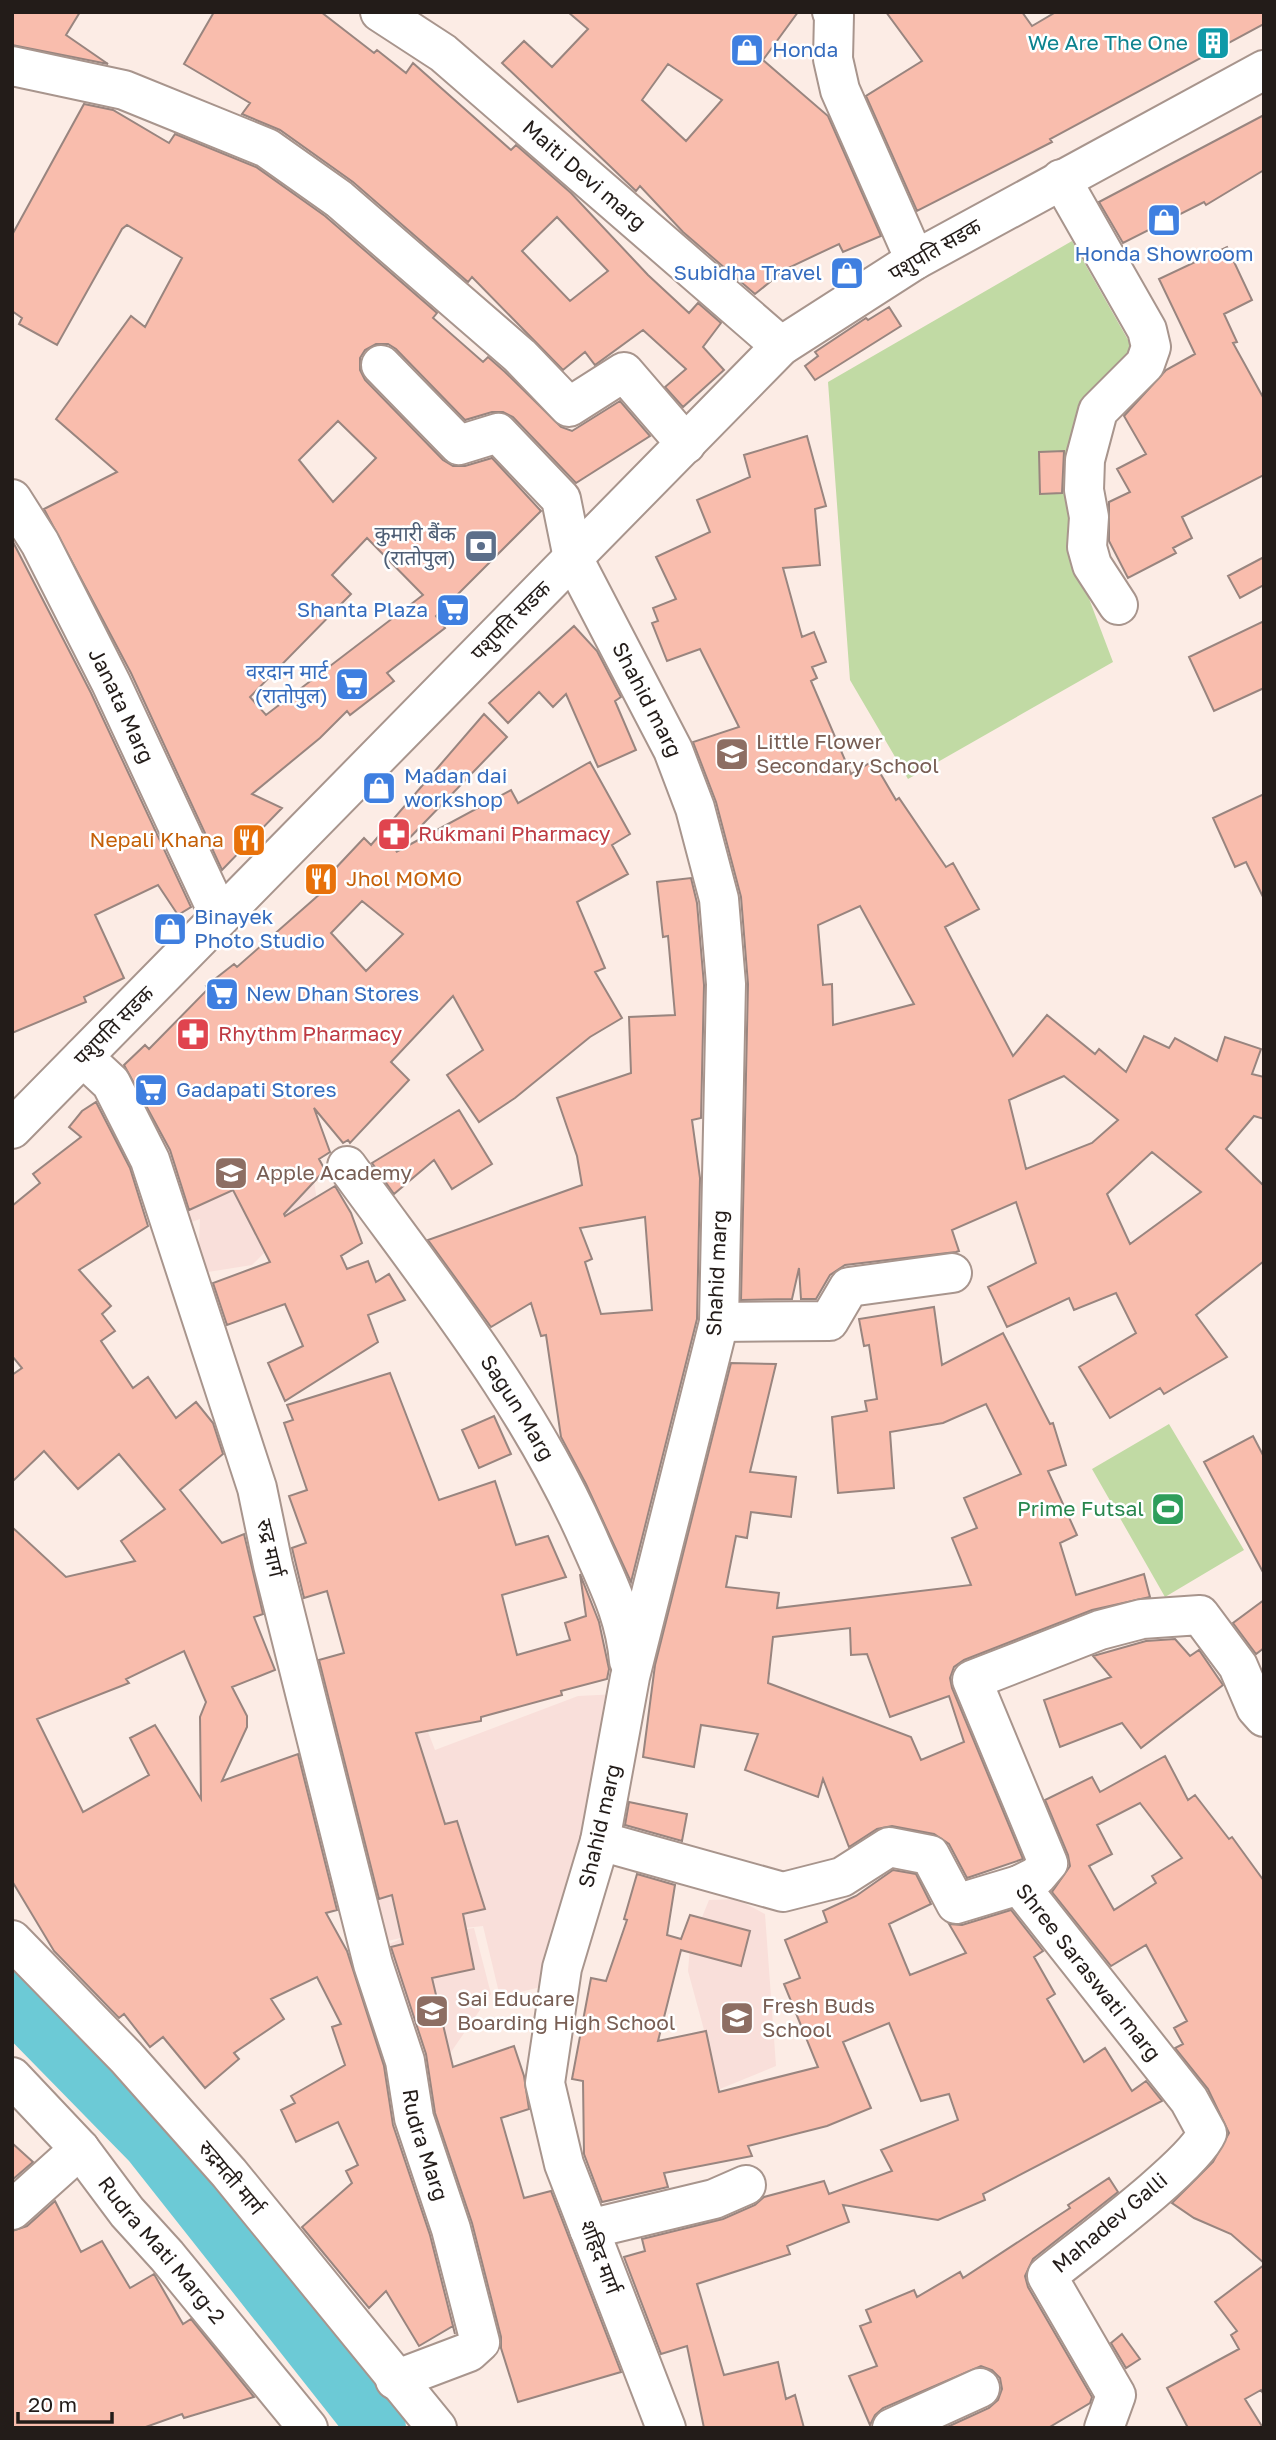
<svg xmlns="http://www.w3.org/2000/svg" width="1276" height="2440" font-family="'Golos Text','Noto Sans Devanagari',sans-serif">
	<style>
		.education { fill: #f9dfda }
		.green { fill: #c1daa4 }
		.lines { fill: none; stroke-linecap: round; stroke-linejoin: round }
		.river { stroke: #6ccad6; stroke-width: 58 }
		.building { fill: #f9bdad; stroke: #99857f; stroke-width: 2; fill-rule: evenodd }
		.minor-casing { stroke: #a8958d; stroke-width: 42 }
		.major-casing { stroke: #a8958d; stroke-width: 42 }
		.minor { stroke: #fff; stroke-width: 38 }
		.major { stroke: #fff; stroke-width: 38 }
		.labels { text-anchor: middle; stroke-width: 5; stroke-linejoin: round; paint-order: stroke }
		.culture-label { font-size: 21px; fill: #0d838f; stroke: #fff; text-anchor: end }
		.shop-label { font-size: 21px; fill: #366cbe; stroke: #fff; text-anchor: start }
		.street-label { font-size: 21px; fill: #231c19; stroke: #fff }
		.service-label { font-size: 21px; fill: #4e5e75; stroke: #fff; text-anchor: end }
		.education-label { font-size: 21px; fill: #785e54; stroke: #fff; text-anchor: start }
		.health-label { font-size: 21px; fill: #be3a42; stroke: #fff; text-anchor: start }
		.food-label { font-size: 21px; fill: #c56008; stroke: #fff; text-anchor: end }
		.leisure-label { font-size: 21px; fill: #27864d; stroke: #fff; text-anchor: end }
	</style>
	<rect width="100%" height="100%" fill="#fcece5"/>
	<path class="education" d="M194 1098 314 1181 317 1201 252 1265 208 1272 198 1265 200 1219 186 1224 145 1125Z
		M411 1688 435 1750 578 1696 618 1694 545 1986 500 1997 483 1926 426 1932 424 1936 474 1928 491 1994 440 2068 410 2074 380 1948 405 1937 366 1946 307 1721Z
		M737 1899 765 1914 776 2066 720 2089 688 1971 690 1947 709 1900Z"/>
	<path class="green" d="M1072 241 1140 361 1068 509 1088 596 1113 662 908 779 850 680 828 382Z
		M1169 1424 1244 1550 1165 1597 1092 1469Z"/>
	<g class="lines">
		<path class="river" d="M12 2000 151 2142 377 2428"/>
	</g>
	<path class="building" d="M12 12H80L66 35 108 64 12 45Z
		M214 12H321L374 53 377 50 406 73 413 63 511 150 516 145 571 193 648 275 689 313 698 303 721 323 703 347 724 370 683 407 665 387 686 369 643 330 595 365 585 352 563 370 472 277 468 282 353 182 280 130 242 114 250 103 184 64ZM557 217 608 271 570 301 522 251Z
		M568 12H798L763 60 828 116 881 236 843 252 839 244 786 269 755 294 683 232 640 186 636 191 502 63 524 41 552 67 588 29ZM668 64 722 100 686 141 642 100Z
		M886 12H1022L1032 26 1056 12H1264V24L1050 139 1052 142 917 211 866 96 922 61Z
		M84 104 113 110 169 143 175 134 256 167 325 216 437 313 433 318 483 362 488 357 505 372 561 427 572 431 620 401 650 436 576 483 513 417 503 412H492L465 420 396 349 388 344H376L365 350 360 358V370L365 380 443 460 453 466H465L492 458 541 511 436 616 445 628 387 673 394 681 350 715 347 711 320 738 252 794 282 808 222 870 131 673 44 509 117 472 56 419 131 316 145 327 182 258 127 225 122 229 57 345 19 324 22 318 12 311V235ZM338 421 376 458 333 502 299 460ZM367 538 423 595 266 715 250 697 351 594 332 575Z
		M1264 115V170L1206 205 1204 202 1123 243 1099 202Z
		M1227 247 1252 300 1224 314 1237 342 1233 343 1264 399V475L1182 517 1192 538 1173 548 1176 553 1128 578 1109 541V502L1130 492 1117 469 1146 454 1124 416 1166 370 1195 354 1159 279Z
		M889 307 901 326 815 380 805 366 818 356 815 352 866 318 868 320Z
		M807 436 826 506 815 509 820 565 783 568 802 637 814 632 826 662 812 667 817 678 811 681 851 774 873 761 896 800 899 798 946 867 953 863 979 909 945 927 1013 1056 1047 1015 1095 1054 1099 1049 1126 1072 1144 1036 1169 1048 1175 1038 1217 1061 1225 1037 1261 1049 1252 1074 1264 1077V1119L1254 1116 1226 1149 1264 1186V1261L1196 1315 1227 1357 1164 1394 1160 1388 1110 1418 1079 1367 1136 1333 1116 1293 1074 1310 1069 1298 1007 1327 988 1287 1036 1263 1016 1202 952 1230 959 1251 956 1252 845 1265 830 1275 816 1299H801L799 1268 792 1299 741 1300 748 984 741 897 716 802 693 742 739 727 700 649 667 661 652 623 658 621 653 608 676 599 656 557 710 532 697 500 750 477 744 455ZM860 906 914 1004 833 1025 832 984 823 985 818 925ZM1064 1076 1118 1120 1092 1143 1026 1169 1009 1100ZM1152 1152 1201 1192 1130 1244 1107 1194Z
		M1064 451 1062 493 1040 494 1039 452Z
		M12 540 91 693 191 907 178 915 158 885 95 915 124 978 84 997 86 1002 12 1033Z
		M1264 557V585L1240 598 1228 576Z
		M1264 621V688L1214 711 1189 657Z
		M574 626 597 651 621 697 615 701 636 750 598 767 566 694 553 707 539 692 508 723 489 703Z
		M484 714 507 737 396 852 511 790 518 803 590 762 630 834 612 845 628 874 577 902 605 968 595 972 622 1018 590 1037 515 1098 479 1122 447 1075 483 1050 453 996 391 1062 409 1080 350 1143 348 1140 343 1143 314 1108 330 1152 319 1159 325 1170 284 1214 285 1216 335 1186 351 1213 362 1243 341 1256 347 1269 368 1261 376 1282 389 1274 405 1300 368 1315 378 1342 285 1401 268 1363 303 1346 285 1304 227 1325 213 1283 270 1262 233 1190 189 1210 170 1150 124 1065 145 1045 149 1049 208 989 206 986 234 964 237 967 321 893 316 889 364 838 371 845ZM362 901 403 934 366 971 331 933Z
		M1264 794V899L1246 862 1235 867 1213 818Z
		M691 878 697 903 704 985 701 1118 692 1120 700 1178 697 1319 631 1582 586 1484 561 1437 546 1335 541 1336 531 1303 491 1327 428 1240 582 1185 577 1156 557 1098 631 1073 629 1017 675 1015 668 936 663 937 657 882ZM645 1217 652 1310 601 1314 585 1262 592 1259 580 1228Z
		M96 1102 130 1168 148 1226 79 1270 111 1306 102 1314 115 1331 101 1341 133 1388 148 1377 176 1418 196 1402 213 1423 223 1454 180 1490 222 1543 244 1534 263 1614 254 1617 275 1670 232 1687 247 1716V1727L222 1781 298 1754 337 1910 326 1913 347 1951 384 2066 393 2125 430 2235 455 2334 453 2326 419 2346 386 2291 369 2308 302 2227 352 2183 346 2171 358 2165 338 2122 296 2142 281 2110 295 2103 291 2096 345 2065 332 2027 341 2024 317 1977 271 1999 284 2019 234 2053 239 2059 205 2088 163 2037 150 2047 124 2014 119 2018 54 1951 12 1881V1527L66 1577 135 1561 121 1541 165 1509 119 1454 78 1489 44 1451 12 1482V1375L22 1368 12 1356V1206L40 1183 33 1174 81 1137 69 1127 82 1111ZM184 1651 206 1702 200 1717 201 1799 155 1725 130 1738 149 1775 83 1812 37 1719 129 1683 126 1679Z
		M459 1110 492 1164 452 1189 434 1160 394 1194 372 1163Z
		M934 1307 942 1365 1003 1333 1050 1424 1053 1423 1066 1465 1048 1471 1077 1535 1060 1543 1076 1595 1144 1574 1150 1597 1092 1610 964 1660 954 1667 950 1678 952 1688 1023 1859 967 1878 949 1844 934 1834 892 1826 877 1829 849 1847 823 1779 818 1797 745 1770 758 1734 701 1725 694 1767 643 1757 655 1665 731 1363 776 1364 750 1472 796 1477 791 1517 751 1512 747 1538 736 1536 726 1587 779 1593 777 1608 971 1585 952 1538 977 1528 964 1498 1021 1474 986 1404 943 1423 890 1432 894 1488 838 1493 832 1417 867 1411 865 1401 877 1399 869 1345 864 1346 859 1319ZM850 1628 851 1655 867 1654 890 1717 949 1696 964 1742 921 1760 911 1737 768 1683 773 1637Z
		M390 1373 439 1500 495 1481 516 1545 548 1536 566 1577 502 1595 517 1655 570 1640 565 1623 586 1616 580 1574 599 1622 609 1669 607 1679 561 1691 562 1695 481 1717V1721L416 1733 445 1824 457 1821 485 1909 463 1914 474 1969 432 1978 453 2067 514 2046 524 2076 529 2109 501 2118 524 2198 551 2191 621 2372 518 2402 501 2348V2337L472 2223 435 2113 426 2054 391 1947 403 1944 392 1895 379 1899 319 1660 344 1653 327 1591 304 1598 292 1548 306 1543 289 1496 307 1490 284 1423 293 1420 287 1405Z
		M494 1416 511 1454 479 1468 462 1430Z
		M1253 1436 1264 1457V1574L1204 1462Z
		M1264 1600V1648L1256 1654 1233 1623Z
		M1175 1639 1190 1656 1199 1650 1223 1685 1141 1748 1122 1723 1060 1747 1044 1700 1111 1677 1093 1656 1146 1641Z
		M1165 1756 1188 1800 1195 1795 1229 1839 1232 1837 1264 1881V2263L1231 2234 1194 2218 1172 2203 1213 2162 1229 2133 1208 2089 1175 2048 1183 2044 1174 2028 1187 2021 1146 1945 1111 1966 1052 1892 1070 1866 1068 1855 1045 1800 1092 1777 1100 1792ZM1140 1803 1182 1858 1152 1876 1156 1883 1114 1910 1089 1866 1112 1854 1097 1825Z
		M629 1802 687 1814 682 1841 625 1825Z
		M893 1870 916 1874 931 1904 889 1924 910 1975 966 1953 949 1924 962 1925 1011 1910 1043 1951 1034 1957 1055 1994 1047 1999 1084 2062 1105 2048 1132 2091 1146 2081 1162 2101 983 2194 985 2200 938 2220 843 2205 849 2222 787 2246 790 2254 697 2284 724 2375 778 2362 786 2399 795 2395 804 2428H704L687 2346 661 2354 624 2257 645 2251 642 2239 723 2219 755 2205 764 2197 824 2181 829 2194 892 2171 881 2150 958 2120 949 2094 921 2101 889 2023 843 2042 871 2108 827 2126 748 2146 752 2156 664 2173 668 2187 602 2202 584 2154 583 2081 572 2079 591 1978 606 1981 627 1920 624 1919 637 1874 675 1885 667 1935 681 1939 690 1915 750 1931 741 1966 681 1950 658 2041 706 2031 719 2092 818 2067 784 1984 800 1978 785 1940 827 1922 823 1911 856 1896Z
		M12 2143 33 2162 12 2180Z
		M1109 2178 1118 2192 1033 2259 1025 2276 1028 2287 1092 2397 1090 2403 1048 2428H945L989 2408 998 2400 1002 2389 1000 2378 992 2370 981 2366 883 2408 875 2415 870 2425 849 2376 877 2366 860 2326 871 2322 866 2310 914 2290 917 2297 960 2272 963 2278 1070 2208 1068 2205Z
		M55 2201 81 2252 102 2241 130 2288 154 2274 183 2324 191 2319 254 2397 184 2418 182 2414 143 2428H12V2231L27 2226Z
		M1264 2265V2395L1261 2390 1245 2399 1263 2428H1188L1167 2388 1239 2349 1231 2335 1237 2331 1215 2302Z
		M1122 2334 1140 2359 1126 2368 1111 2343Z"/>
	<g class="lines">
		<g class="minor-casing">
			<g id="minor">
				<path id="s1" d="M380 12 443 53 781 346"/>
				<path d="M832 12 834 15 833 59 840 90 915 260"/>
				<path d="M12 66 124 90 267 148 339 199 520 356 569 407 624 372 686 444"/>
				<path d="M1061 179 1147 330 1151 347 1145 364 1098 411 1085 460 1084 490 1089 517 1087 547 1092 565 1118 605"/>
				<path id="s2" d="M381 365 459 445 498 433 561 499 573 558 673 750 695 808 719 899 726 984 719 1322 630 1677 600 1841 562 1968 545 2083 564 2164 666 2428"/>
				<path id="s3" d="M12 499 40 543 111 683 220 917"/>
				<path id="s4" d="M83 1057 111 1083 150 1160 257 1488 273 1565 373 1964 405 2061 414 2118 451 2229 480 2342 469 2352 395 2380"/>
				<path id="s5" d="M347 1166C436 1289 530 1404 591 1545 609 1586 625 1616 629 1661"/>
				<path d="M719 1322 829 1321 849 1287 952 1273"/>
				<path id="s6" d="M600 1841 783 1892 842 1877 889 1847 930 1855 956 1904 1019 1885 1189 2100 1207 2133C1193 2166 1080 2249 1047 2276L1116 2395 1104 2428"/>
				<path d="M1019 1885 1037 1876 1048 1863 972 1680 1100 1630 1142 1619 1200 1615 1238 1666 1256 1708 1264 1717"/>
				<path d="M12 1940 126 2057 229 2173 437 2428"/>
				<path id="s7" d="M12 2077 80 2149 127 2212 167 2256 308 2428"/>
				<path d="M12 2210 80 2149"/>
				<path d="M589 2229 714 2199 746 2185"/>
				<path d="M892 2428 980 2388"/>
			</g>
		</g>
		<g class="major-casing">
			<path id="major" d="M12 1129 781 346 915 260 1264 70"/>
		</g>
		<use href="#minor" class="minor"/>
		<use href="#major" class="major"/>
	</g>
	<defs>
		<g id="building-square" transform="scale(1.75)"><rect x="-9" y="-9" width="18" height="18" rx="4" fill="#0f9aa8" stroke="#fff"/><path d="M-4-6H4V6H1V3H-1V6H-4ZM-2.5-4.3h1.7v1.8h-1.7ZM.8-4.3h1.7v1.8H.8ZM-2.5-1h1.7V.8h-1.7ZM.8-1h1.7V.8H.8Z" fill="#fff"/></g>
		<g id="shop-square" transform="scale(1.75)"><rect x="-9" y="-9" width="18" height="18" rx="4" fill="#3f7fe0" stroke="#fff"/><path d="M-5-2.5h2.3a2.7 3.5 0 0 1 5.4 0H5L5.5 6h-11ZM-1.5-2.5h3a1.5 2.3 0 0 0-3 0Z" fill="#fff"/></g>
		<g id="bank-square" transform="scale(1.75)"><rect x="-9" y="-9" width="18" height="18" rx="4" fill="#5c6f8a" stroke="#fff"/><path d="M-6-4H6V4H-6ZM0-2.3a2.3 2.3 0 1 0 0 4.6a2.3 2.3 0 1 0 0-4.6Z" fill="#fff"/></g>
		<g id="supermarket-square" transform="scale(1.75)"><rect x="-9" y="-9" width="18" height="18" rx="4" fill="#3f7fe0" stroke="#fff"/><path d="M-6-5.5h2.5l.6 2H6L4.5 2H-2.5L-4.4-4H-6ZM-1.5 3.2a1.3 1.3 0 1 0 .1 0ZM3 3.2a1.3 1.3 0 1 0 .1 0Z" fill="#fff"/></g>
		<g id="school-square" transform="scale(1.75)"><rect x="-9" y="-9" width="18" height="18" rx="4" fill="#8d6e63" stroke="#fff"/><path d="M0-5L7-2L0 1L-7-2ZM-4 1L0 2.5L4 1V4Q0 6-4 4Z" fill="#fff"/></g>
		<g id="pharmacy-square" transform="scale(1.75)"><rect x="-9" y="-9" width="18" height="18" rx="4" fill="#e0444e" stroke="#fff"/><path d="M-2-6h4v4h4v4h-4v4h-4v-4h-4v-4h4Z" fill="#fff"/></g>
		<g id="restaurant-square" transform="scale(1.75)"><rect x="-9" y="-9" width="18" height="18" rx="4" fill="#e8710a" stroke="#fff"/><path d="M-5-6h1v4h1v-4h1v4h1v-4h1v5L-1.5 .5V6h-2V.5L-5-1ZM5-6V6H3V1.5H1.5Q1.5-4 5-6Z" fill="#fff"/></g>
		<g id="stadium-square" transform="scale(1.75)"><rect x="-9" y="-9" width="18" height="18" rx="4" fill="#2e9e5b" stroke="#fff"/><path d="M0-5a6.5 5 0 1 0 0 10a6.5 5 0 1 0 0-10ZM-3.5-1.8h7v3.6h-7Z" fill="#fff"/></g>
	</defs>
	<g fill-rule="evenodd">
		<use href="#building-square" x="1213" y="43"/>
		<use href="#shop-square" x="747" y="50"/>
		<use href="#shop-square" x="1164" y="220"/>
		<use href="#shop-square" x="847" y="273"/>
		<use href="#bank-square" x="481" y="546"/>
		<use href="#supermarket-square" x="453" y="610"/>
		<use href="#supermarket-square" x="352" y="684"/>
		<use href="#school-square" x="732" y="754"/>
		<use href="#shop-square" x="379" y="788"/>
		<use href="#pharmacy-square" x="394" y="834"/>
		<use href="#restaurant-square" x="249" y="840"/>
		<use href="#restaurant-square" x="321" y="879"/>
		<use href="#shop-square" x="170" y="929"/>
		<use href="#supermarket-square" x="222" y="994"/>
		<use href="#pharmacy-square" x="193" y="1034"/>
		<use href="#supermarket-square" x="151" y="1090"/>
		<use href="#school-square" x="231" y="1173"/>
		<use href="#stadium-square" x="1168" y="1509"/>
		<use href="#school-square" x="432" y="2011"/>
		<use href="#school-square" x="737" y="2018"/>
	</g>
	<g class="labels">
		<g class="culture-label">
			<text x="1188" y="50">We Are The One</text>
		</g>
		<g class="shop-label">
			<text x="772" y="57">Honda</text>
			<text x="1164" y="261" text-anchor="middle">Honda Showroom</text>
			<text x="822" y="280" text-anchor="end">Subidha Travel</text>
			<text x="428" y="617" text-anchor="end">Shanta Plaza</text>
			<text x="328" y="679" text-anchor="end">वरदान मार्ट<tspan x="328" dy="24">(रातोपुल)</tspan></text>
			<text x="404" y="783">Madan dai<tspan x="404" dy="24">workshop</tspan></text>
			<text x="194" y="924">Binayek<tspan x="194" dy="24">Photo Studio</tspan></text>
			<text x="246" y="1001">New Dhan Stores</text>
			<text x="176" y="1097">Gadapati Stores</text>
		</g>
		<g class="street-label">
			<text dy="7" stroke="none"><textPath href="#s1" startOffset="262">Maiti Devi marg</textPath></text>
			<text transform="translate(935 250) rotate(-30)" y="7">पशुपति सडक</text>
			<text transform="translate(511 621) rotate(-45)" y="7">पशुपति सडक</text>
			<text dy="7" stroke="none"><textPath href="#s2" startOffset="464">Shahid marg</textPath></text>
			<text dy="7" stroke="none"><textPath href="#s3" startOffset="234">Janata Marg</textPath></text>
			<text transform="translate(114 1026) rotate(-45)" y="7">पशुपति सडक</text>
			<text transform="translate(717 1273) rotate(-87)" y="7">Shahid marg</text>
			<text dy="7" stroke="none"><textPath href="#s5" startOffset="296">Sagun Marg</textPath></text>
			<text transform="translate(270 1548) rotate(77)" y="7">रुद्र मार्ग</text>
			<text transform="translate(600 1826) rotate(-77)" y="7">Shahid marg</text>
			<text dy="7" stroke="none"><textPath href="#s6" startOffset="581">Shree Saraswati marg</textPath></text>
			<text dy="7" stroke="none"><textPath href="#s4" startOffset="1148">Rudra Marg</textPath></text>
			<text transform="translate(231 2178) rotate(50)" y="7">रुद्रमती मार्ग</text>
			<text transform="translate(1110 2223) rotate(-40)" y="7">Mahadev Galli</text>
			<text dy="7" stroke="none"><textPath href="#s7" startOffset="229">Rudra Mati Marg-2</textPath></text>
			<text transform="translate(600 2257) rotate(69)" y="7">शहिद मार्ग</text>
		</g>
		<g class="service-label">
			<text x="456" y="541">कुमारी बैंक<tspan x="456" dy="24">(रातोपुल)</tspan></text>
		</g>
		<g class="education-label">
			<text x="756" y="749">Little Flower<tspan x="756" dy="24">Secondary School</tspan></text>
			<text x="256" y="1180">Apple Academy</text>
			<text x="457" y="2006">Sai Educare<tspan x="457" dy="24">Boarding High School</tspan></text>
			<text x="762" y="2013">Fresh Buds<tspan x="762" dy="24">School</tspan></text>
		</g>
		<g class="health-label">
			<text x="418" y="841">Rukmani Pharmacy</text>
			<text x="218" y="1041">Rhythm Pharmacy</text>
		</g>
		<g class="food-label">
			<text x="224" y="847">Nepali Khana</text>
			<text x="346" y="886" text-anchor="start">Jhol MOMO</text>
		</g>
		<g class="leisure-label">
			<text x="1144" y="1516">Prime Futsal</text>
		</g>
	</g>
	<rect width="1276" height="2440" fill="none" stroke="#231c19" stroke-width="28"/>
	<path d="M18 2412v10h94v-10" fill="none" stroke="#231c19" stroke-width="3.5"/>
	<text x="28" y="2412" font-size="21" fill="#231c19" stroke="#ffffff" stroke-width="5" paint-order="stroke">20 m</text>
</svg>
